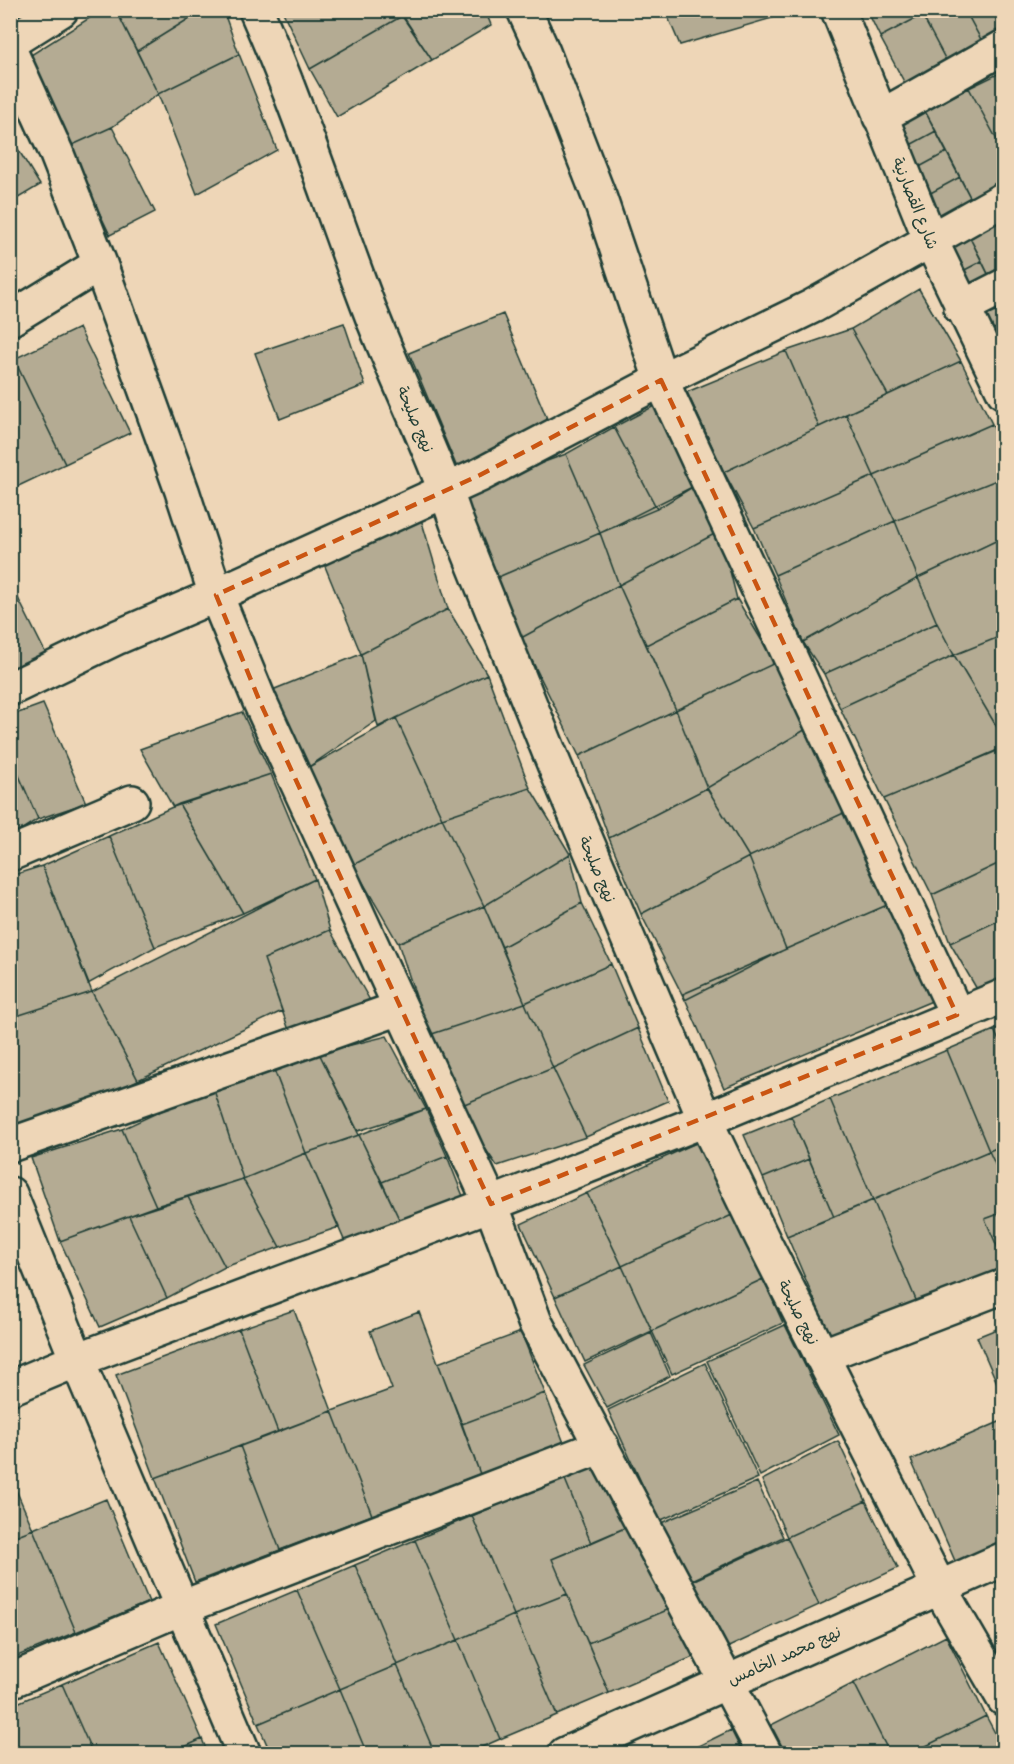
<svg xmlns="http://www.w3.org/2000/svg" width="1014" height="1764" font-family="Sriracha,'Playpen Sans Arabic',sans-serif">
	<style>
		.building { fill: #b4ab93; stroke: #1f3d34; stroke-width: 1.5 }
		.lines { fill: none; stroke-linecap: round; stroke-linejoin: round }
		.minor-casing { stroke: #1f3d34; stroke-width: 38 }
		.minor { stroke: #eed6b7; stroke-width: 33 }
		.marked { fill: none; stroke: #ca5512; stroke-width: 4.5; stroke-dasharray: 12 8; stroke-linejoin: round }
		.labels { text-anchor: middle; stroke-width: 4.5; stroke-linejoin: round; paint-order: stroke }
		.street-label { font-size: 16px; fill: #1f3d34; stroke: #eed6b7 }
	</style>
	<rect width="100%" height="100%" fill="#eed6b7"/>
	<filter id="ink" filterUnits="userSpaceOnUse"><feTurbulence type="fractalNoise" baseFrequency=".0167" numOctaves="2"/><feDisplacementMap in="SourceGraphic" scale="12" xChannelSelector="R" yChannelSelector="G"/><feConvolveMatrix kernelMatrix="1 2 1 2 8 2 1 2 1" color-interpolation-filters="sRGB"/></filter>
	<g filter="url(#ink)">
		<path class="building" d="M102 10H116L158 94 112 127 68 147 23 60Z
			M116 10H203L137 51Z
			M203 10H223L239 54 158 94 137 51Z
			M282 10H399L402 16 310 69Z
			M399 10H485L491 25 432 60Z
			M665 10H788L789 13 680 45Z
			M867 10H919L922 15 880 37Z
			M931 10H965L985 47 949 66 922 15Z
			M965 10H1004V37L985 47Z
			M922 15 949 66 908 89 880 37Z
			M402 16 432 60 337 117 310 69Z
			M239 54 277 150 197 194 158 94Z
			M1004 71V153L969 88Z
			M969 88 1004 153V187L973 203 925 111Z
			M925 111 936 131 901 150 890 129Z
			M112 127 155 212 110 235 68 147Z
			M936 131 947 152 912 171 901 150Z
			M10 136 40 185 10 203Z
			M947 152 960 177 925 196 912 171Z
			M960 177 973 203 939 221 925 196Z
			M1004 217V276L992 282 969 236Z
			M969 236 982 261 957 274 944 249Z
			M982 261 992 282 968 295 957 274Z
			M919 289 961 361 888 395 851 329Z
			M1004 308V324L988 332 982 318Z
			M503 314 548 421 469 461 458 470 409 353Z
			M344 323 365 385 280 419 255 353Z
			M1004 324V343L996 347 988 332Z
			M79 328 130 433 65 464 14 359Z
			M851 329 888 395 819 427 786 351Z
			M786 351 819 427 724 472 687 392Z
			M14 359 65 464 10 490V360Z
			M961 361 992 424 874 476 846 414Z
			M660 403 696 485 657 509 614 427Z
			M846 414 874 476 754 528 724 472Z
			M992 424 1004 449V477L895 521 874 476Z
			M614 427 657 509 600 533 566 454Z
			M566 454 600 533 496 578 460 493Z
			M874 476 895 521 775 575 754 528Z
			M1004 477V537L918 578 895 521Z
			M696 485 720 531 619 585 600 533Z
			M421 519 448 609 361 654 324 564Z
			M895 521 918 578 803 642 775 575Z
			M720 531 737 599 646 645 619 585Z
			M600 533 619 585 521 638 496 578Z
			M1004 537V635L954 655 937 623 918 578Z
			M918 578 937 623 824 674 803 642Z
			M10 582 47 656 10 673Z
			M619 585 676 710 579 756 521 638Z
			M737 599 775 663 676 710 646 645Z
			M448 609 487 674 378 727 361 654Z
			M937 623 954 655 840 708 824 674Z
			M1004 635V739L954 655Z
			M361 654 376 721 307 768 270 691Z
			M954 655 1004 739V748L884 799 840 708Z
			M775 663 808 728 707 788 676 710Z
			M487 674 530 788 442 818 396 718Z
			M43 704 86 803 38 819 10 755V716Z
			M676 710 707 788 609 838 579 756Z
			M242 712 271 774 173 807 140 749Z
			M396 718 442 818 353 865 307 768Z
			M808 728 848 811 749 857 707 788Z
			M1000 749 1004 755V861L932 895 884 799Z
			M10 755 38 819 10 837Z
			M271 774 315 879 243 913 179 804Z
			M530 788 570 854 484 906 442 818Z
			M707 788 749 857 641 914 609 838Z
			M179 804 243 913 155 947 109 836Z
			M848 811 894 902 786 949 749 857Z
			M442 818 484 906 398 943 353 865Z
			M109 836 155 947 88 984 42 866Z
			M570 854 582 903 502 947 484 906Z
			M749 857 786 949 685 1000 641 914Z
			M1004 861V918L950 943 932 895Z
			M42 866 92 992 10 1018V876Z
			M315 879 330 930 264 959 282 1011 138 1080 92 992Z
			M894 902 939 998 724 1088 683 994Z
			M582 903 611 964 525 1003 502 947Z
			M484 906 525 1003 429 1035 398 943Z
			M1004 918V980L978 991 950 943Z
			M330 930 372 1004 290 1033 264 959Z
			M611 964 638 1028 553 1068 525 1003Z
			M92 992 138 1080 22 1134 10 1111V1018Z
			M525 1003 553 1068 457 1107 429 1035Z
			M1004 1026V1052L994 1030Z
			M638 1028 668 1101 586 1137 553 1068Z
			M994 1030 1004 1052V1145L989 1151 947 1050Z
			M387 1036 426 1109 358 1131 319 1053Z
			M947 1050 989 1151 873 1200 830 1099Z
			M319 1053 359 1135 306 1153 271 1062Z
			M271 1062 306 1153 243 1179 213 1087Z
			M553 1068 586 1137 497 1166 457 1107Z
			M213 1087 243 1179 156 1206 122 1129Z
			M830 1099 873 1200 834 1217 791 1116Z
			M426 1109 447 1156 382 1182 359 1135Z
			M791 1116 809 1159 763 1178 744 1135Z
			M122 1129 156 1206 60 1241 31 1158Z
			M359 1135 400 1221 345 1242 306 1153Z
			M698 1142 732 1215 622 1266 587 1193Z
			M1004 1145V1184L989 1151Z
			M989 1151 1004 1184V1212L985 1219 1004 1262V1271L919 1307 873 1200Z
			M306 1153 339 1227 280 1247 243 1179Z
			M447 1156 463 1196 400 1221 382 1182Z
			M809 1159 834 1217 787 1236 763 1178Z
			M243 1179 280 1247 225 1267 188 1197Z
			M587 1193 622 1266 555 1297 521 1224Z
			M188 1197 225 1267 167 1298 129 1216Z
			M873 1200 919 1307 833 1343 787 1236Z
			M1004 1212V1262L985 1219Z
			M732 1215 763 1279 652 1331 622 1266Z
			M129 1216 167 1298 100 1327 60 1241Z
			M622 1266 652 1331 585 1362 555 1297Z
			M763 1279 783 1323 672 1374 652 1331Z
			M294 1310 332 1411 278 1432 239 1329Z
			M419 1312 480 1474 372 1515 332 1411 392 1389 370 1331Z
			M785 1325 839 1435 760 1476 707 1361Z
			M1004 1326V1399L977 1337Z
			M239 1329 278 1432 155 1478 116 1375Z
			M521 1332 545 1393 462 1424 438 1363Z
			M651 1333 670 1376 607 1408 584 1365Z
			M705 1363 758 1478 659 1521 608 1410Z
			M545 1393 564 1443 480 1474 462 1424Z
			M332 1411 372 1515 280 1550 240 1446Z
			M1004 1420V1551L959 1570 911 1460Z
			M838 1441 866 1501 787 1537 762 1480Z
			M240 1446 280 1550 195 1582 155 1478Z
			M608 1459 636 1523 591 1543 564 1477Z
			M10 1476 33 1529 10 1538Z
			M564 1477 591 1543 552 1559 567 1594 514 1615 472 1516Z
			M757 1482 783 1537 688 1582 661 1523Z
			M106 1499 149 1602 76 1632 33 1529Z
			M866 1501 898 1568 819 1605 787 1537Z
			M472 1516 514 1615 458 1640 415 1540Z
			M636 1523 672 1608 588 1643 552 1559Z
			M33 1529 76 1632 10 1659V1538Z
			M787 1537 819 1605 720 1651 688 1583Z
			M415 1540 458 1640 397 1665 355 1565Z
			M355 1565 397 1665 340 1689 297 1590Z
			M297 1590 340 1689 258 1724 216 1624Z
			M567 1594 609 1693 557 1715 514 1615Z
			M672 1608 693 1657 609 1693 588 1643Z
			M514 1615 557 1715 500 1739 458 1640Z
			M946 1636 986 1716 910 1754H890L854 1683Z
			M458 1640 500 1739 466 1754H435L397 1665Z
			M159 1642 202 1739 169 1754H93L62 1684Z
			M397 1665 435 1754H367L340 1689Z
			M854 1683 890 1754H786L771 1725Z
			M62 1684 93 1754H10V1706Z
			M340 1689 367 1754H271L258 1724Z
			M986 1716 1004 1750V1754H910Z
			M731 1730 743 1754H682Z
			M202 1739 208 1754H169Z"/>
		<g class="lines">
			<g class="minor-casing">
				<path id="minor" d="M256 10C301 112 334 218 374 321 401 389 434 454 457 523L554 764 705 1120 762 1238 939 1587 1004 1699
					M524 10 543 52 600 199 661 380 957 1015
					M838 10 931 241 1004 392
					M10 42 61 10
					M10 51 56 152 100 264 182 491 216 595 260 702 491 1204 535 1322 765 1754
					M880 117 1004 47
					M961 308 1004 286
					M10 319 100 264
					M10 689 118 637 216 595 480 475 661 380 813 306 1004 199
					M10 854 132 802
					M10 1145 400 1008
					M10 1194 77 1360 244 1754
					M821 1356 1004 1286
					M10 1388 77 1360 491 1204 705 1120 1004 996
					M10 1681 181 1608 602 1446
					M565 1754 1004 1559"/>
			</g>
			<use href="#minor" class="minor"/>
		</g>
	</g>
	<path class="marked" d="M661 380 957 1015 491 1204 260 702 216 595 480 475Z"/>
	<g class="labels">
		<g class="street-label">
			<text transform="translate(916 203) rotate(68)" y="6">شارع القصارنية</text>
			<text transform="translate(416 419) rotate(67)" y="6">نهج صليحة</text>
			<text transform="translate(598 869) rotate(67)" y="6">نهج صليحة</text>
			<text transform="translate(799 1312) rotate(63)" y="6">نهج صليحة</text>
			<text transform="translate(784 1655) rotate(-24)" y="6">نهج محمد الخامس</text>
		</g>
	</g>
	<rect width="1014" height="1764" fill="none" stroke="#eed6b7" stroke-width="36"/>
	<rect x="18" y="18" width="978" height="1728" fill="none" stroke="#1f3d34" stroke-width="2" filter="url(#ink)"/>
</svg>
